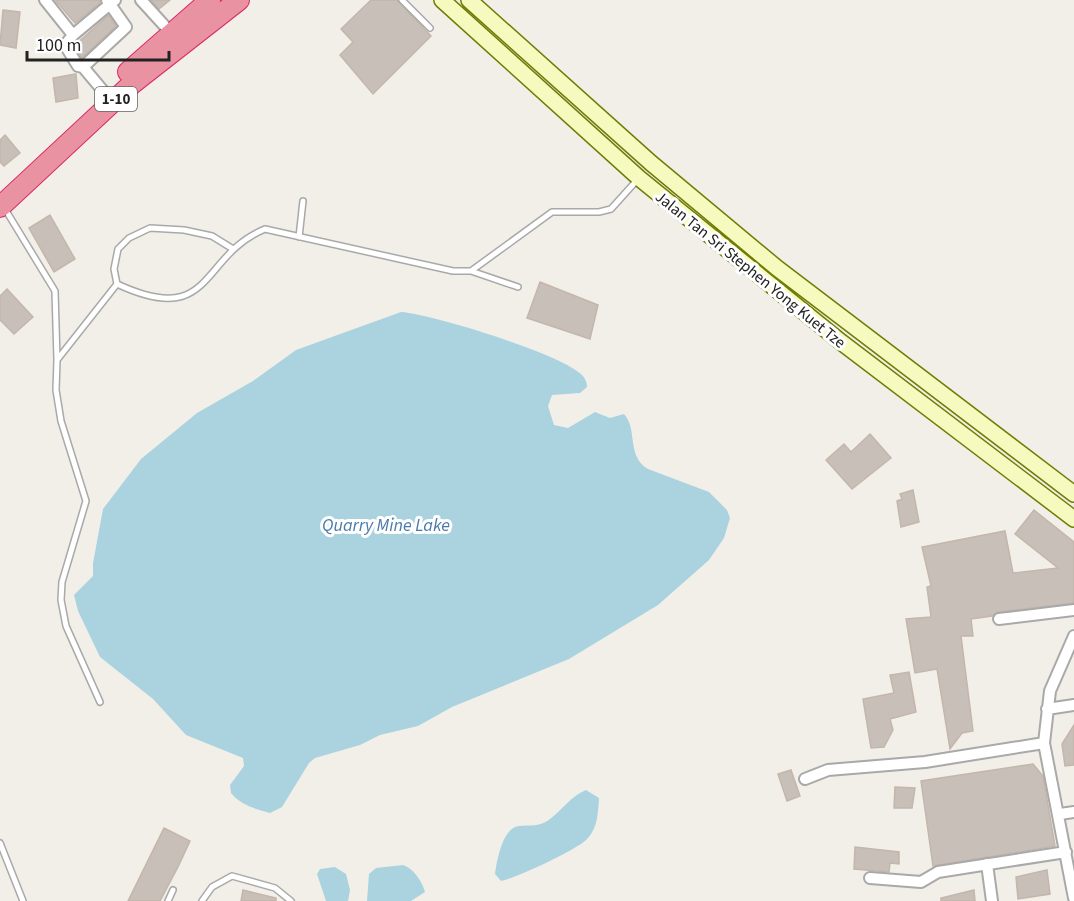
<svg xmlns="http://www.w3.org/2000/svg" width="1074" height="901" font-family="'Source Sans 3',sans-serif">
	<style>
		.water { fill: #aad3df }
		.building { fill: #c7bfb8; stroke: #c4b6ab; stroke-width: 1.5 }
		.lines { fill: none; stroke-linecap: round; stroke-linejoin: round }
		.lane-casing { stroke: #a9a9a9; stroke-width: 8 }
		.street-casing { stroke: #a9a9a9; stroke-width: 14 }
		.secondary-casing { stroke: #707d05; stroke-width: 18 }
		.highway-casing { stroke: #dc2a67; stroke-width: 22 }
		.lane { stroke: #fff; stroke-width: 5 }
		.street { stroke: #fff; stroke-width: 10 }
		.secondary { stroke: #f7fabf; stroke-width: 15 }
		.highway { stroke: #e892a2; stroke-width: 20 }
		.labels { text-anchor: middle; stroke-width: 6; stroke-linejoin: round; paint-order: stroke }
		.shield { fill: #fff; stroke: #646464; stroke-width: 1.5 }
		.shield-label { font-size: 15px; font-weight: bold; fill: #222 }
		.street-label { font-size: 16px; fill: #222; stroke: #fff }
		.water-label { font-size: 18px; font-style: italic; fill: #4a7aab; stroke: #fff }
	</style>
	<rect width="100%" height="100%" fill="#f2efe9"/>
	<path class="water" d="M401 312C431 314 562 354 582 375 585 378 587 382 587 387L580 393 552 395 548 406 554 425 568 428 595 412 610 418 624 414C638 429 626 456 648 469L709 492 727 510 730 518 724 538 709 560 658 605 569 659 452 707 418 726 380 735 360 745 315 758 309 763 282 807 270 813C255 809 241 805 231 793L230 785 244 766 243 758 186 735 153 699 100 657 78 611 74 595 93 576V563L103 509 141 459 197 413 253 381 296 350Z
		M586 790 599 798C598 812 598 827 588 838 581 848 514 879 501 881L495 874C497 861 502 828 519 826 529 825 541 827 550 819 563 809 570 797 586 790Z
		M403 865C414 869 422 881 425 892L411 901H367L369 874 376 868Z
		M335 867 346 874 350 890 348 901H326L317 874 320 869Z"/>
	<path class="building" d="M55 0H99L100 3 75 23Z
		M151 0H170L159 9Z
		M371 0H397L431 36 373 94 340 55 353 42 341 29Z
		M3 10 20 12 16 48 0 45Z
		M109 15 116 26 82 58 74 46Z
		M76 74 78 98 56 102 53 78Z
		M5 135 20 153 4 166 0 162V140Z
		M50 215 75 259 54 272 29 228Z
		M540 282 598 305 590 339 527 318Z
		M7 289 33 317 14 334 0 320V296Z
		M870 434 891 458 852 489 826 460 844 444 851 452Z
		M913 490 919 522 901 527 897 501 902 499 900 494Z
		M1034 510 1074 542V603L998 612 992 616 971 619 973 636H961L973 731 962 733 950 749 937 669 915 673 906 619 931 617 927 587 931 586 922 547 1005 531 1013 573 1058 568 1015 534Z
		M909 672 916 712 890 719 893 730 884 747 871 748 863 699 894 693 890 675Z
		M1074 725V765L1065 766 1062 744Z
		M1033 764 1043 776 1055 846 933 866 921 781Z
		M791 770 800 796 787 801 778 774Z
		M895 787 915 788 912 808H894Z
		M164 828 190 841 178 867 160 901H128Z
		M855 847 899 852V864L890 863 889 872 854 869Z
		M1047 870 1050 894 1018 899 1016 877Z
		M243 890 276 898V901H241Z
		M974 890 975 901H941V898Z"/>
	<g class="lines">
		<g class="lane-casing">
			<path id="lane" d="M402 0 430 28
				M5 209 55 291 57 360 117 284
				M299 237 303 201
				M233 249 212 236 184 230 150 228 129 238 118 249 114 269 117 284C214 329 199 256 265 229L453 271H471L552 212H599L611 209 638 179
				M471 271 518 287
				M57 360 56 390 61 421 86 501 62 582 61 600 66 626 100 702
				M0 843 23 901
				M168 901 173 890
				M202 901 212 887 232 876 275 888 291 901"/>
		</g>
		<g class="street-casing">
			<path id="street" d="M45 0 73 35 115 0
				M141 0 172 34
				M73 35 65 45 78 66 83 67
				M104 92 83 67 126 27 107 0
				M999 619 1074 610
				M1074 636 1050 691 1044 743 1074 898
				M1047 709 1074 705
				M805 779 828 770 925 762 1044 743
				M1060 814 1074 812
				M987 864 992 901
				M870 878 921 882 938 872 1066 852"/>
		</g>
		<g class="secondary-casing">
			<path id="secondary" d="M442 0 639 178 841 342 1074 519
				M469 0 651 163 777 268 1074 494"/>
		</g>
		<g class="highway-casing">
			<path id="highway" d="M128 72 210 0
				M0 207 133 83 239 0"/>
		</g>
		<use href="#lane" class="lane"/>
		<use href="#street" class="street"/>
		<use href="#secondary" class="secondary"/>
		<use href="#highway" class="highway"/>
	</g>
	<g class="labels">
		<rect class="shield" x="95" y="87" width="42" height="24" rx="4.5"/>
		<g class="shield-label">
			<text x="116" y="104">1-10</text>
		</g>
		<g class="street-label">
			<text transform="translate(751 269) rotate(39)" y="6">Jalan Tan Sri Stephen Yong Kuet Tze</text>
		</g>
		<g class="water-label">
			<text x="386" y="531">Quarry Mine Lake</text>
		</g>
	</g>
	<path d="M27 51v9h142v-9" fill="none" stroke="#222222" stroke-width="3"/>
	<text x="36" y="51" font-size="18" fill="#222222" stroke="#ffffff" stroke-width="4.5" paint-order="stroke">100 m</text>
</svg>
